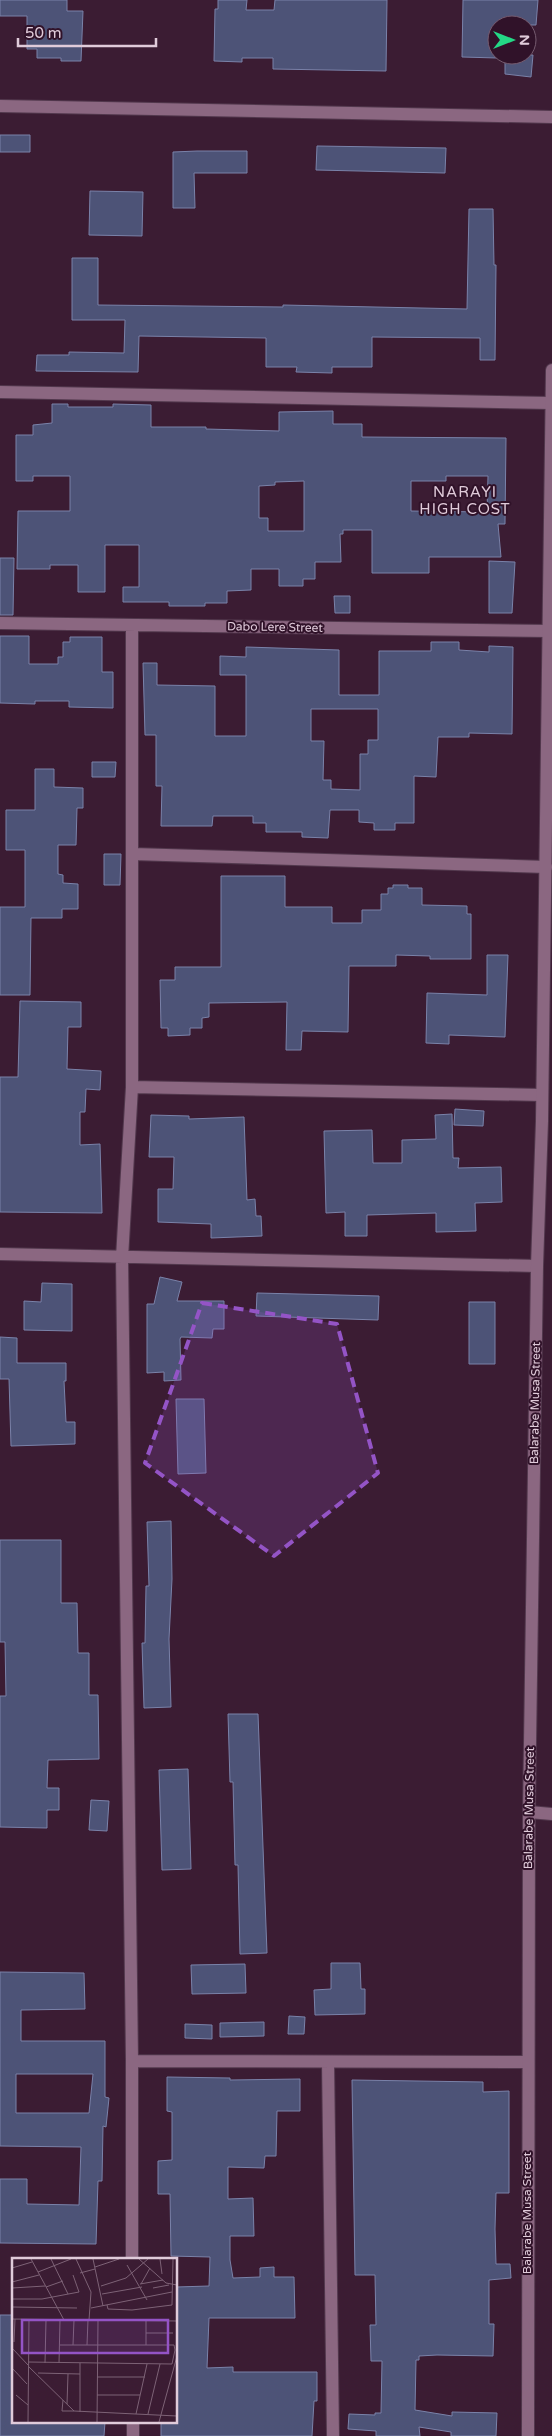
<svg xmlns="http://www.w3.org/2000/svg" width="552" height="2436" font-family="'Varela Round',sans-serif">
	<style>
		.building { fill: #4d5377; stroke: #7a82a9; fill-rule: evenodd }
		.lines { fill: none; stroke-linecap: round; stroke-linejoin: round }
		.minor-casing { stroke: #52384d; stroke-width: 14 }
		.tertiary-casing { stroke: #52384d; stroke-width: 14 }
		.minor { stroke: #8b6781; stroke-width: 12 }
		.tertiary { stroke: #8b6781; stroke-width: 12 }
		.marked { fill: #9454c6; fill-opacity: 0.2; stroke: #9454c6; stroke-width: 4; stroke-dasharray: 10 6; stroke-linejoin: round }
		.labels { text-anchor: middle; stroke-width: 4; stroke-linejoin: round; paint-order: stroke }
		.street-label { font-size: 12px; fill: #e0cbda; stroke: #301229 }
		.quarter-label { font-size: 15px; letter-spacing: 1px; fill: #e0cbda; stroke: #301229 }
		.inset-road { fill: none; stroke: #7d6276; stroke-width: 1 }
		.view { fill: #9454c6; fill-opacity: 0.15; stroke: #9454c6; stroke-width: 2.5 }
		.inset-edge { fill: none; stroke: #e0cbda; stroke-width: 2.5 }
	</style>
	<rect width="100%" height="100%" fill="#3b1c33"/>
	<path class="building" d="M0 0H67V11H83L81 61H61V58H37V49H27V16H0Z
		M218 0H247L246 10H274L275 0H387L386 71 273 69V58H242V62L214 61 215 9H218Z
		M463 0H538L536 25H497V58L462 57Z
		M505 55H533L531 77 505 74Z
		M0 135H30V152H0Z
		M317 146 446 148 445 173 316 170Z
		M197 151H247V173H194L195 208H173V152Z
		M90 191 143 192 142 236 89 235Z
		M469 209H493L494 265H496L495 360H480V338L372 337V367H332V373L296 372 297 367H266V338L139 336 138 372 36 371 37 355H69V352L124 353 125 320H72V258H98V305L283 307V305L467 309Z
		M52 404H68V407H113V404L151 405V427H206V429L279 431V412L333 411V424H362V437L506 438 505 524H498L501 557H429V573H372V530H343V534H340L341 562H315V579H303V586H279V569H251V590L227 591V603H205V606H169V602H123V587H139V545H105V592H78V565H50V569H17L18 511H70V476H33V481H16V435H33V425L52 423ZM446 476H488L487 512 411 511V481H446ZM304 481V531H268V518H259V486L275 485V482Z
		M0 558H14L13 615H0Z
		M489 561 515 562 512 613H489Z
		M334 596H350V613H335Z
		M0 636H29V664H58V657H63V642H70V637H102V672H113V708L69 707V701H35V704L0 703Z
		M431 642H459V650L489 652V646L513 647 512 734 469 733V737H438L436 777 414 776V823H395V830H374V823L359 822V810H330L328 838 302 837V832H266V823H253V816H213L212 826H161L162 786H156V735H145L143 663H157V685L215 686V736H246V675H220V656L246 657V647L339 650V695H379V651H431ZM311 709H378V740H368V754H360V790L331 789V780H323L324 741H311Z
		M92 762H116L115 777H92Z
		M35 769H54V787L83 788V808H77L76 845H58V874L63 875V883L78 884V909H62V918H31L30 995H0V907H25V850H6V810H35Z
		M104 854H121L120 885H104Z
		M221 876H285V907H332V923H362V910H381V894H388V888H393V885H408V888H422V905L467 906V914H471V959H430V956L396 955V966H349L348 1032 302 1031 301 1050H286L287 1002 209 1003V1017L202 1018V1028H190V1035L168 1036V1028H161L160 980H175V967H221Z
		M487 955H508L505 1037 449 1035V1044L426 1043 427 993 487 995Z
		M20 1001 81 1002V1027H68L67 1069 101 1071 100 1090 86 1089 85 1112H80V1145L100 1144 102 1213 0 1212V1077H18Z
		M455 1109 484 1111 483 1126 454 1125Z
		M452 1114 453 1158H459L458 1168 501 1167 502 1202 475 1203 476 1231 436 1232V1213L367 1215V1236H345V1212L326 1213 324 1131 372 1130 373 1163H402V1140L436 1139 435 1115Z
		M151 1115 189 1116V1119L244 1117 247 1200 255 1199 256 1216H261L262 1236 211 1238V1224L158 1222V1189H173L174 1157H149Z
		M160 1277 182 1282 177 1301H224V1329H213L212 1338 181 1337 180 1339 181 1380 164 1381V1372L147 1373V1304H154Z
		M42 1283 72 1284V1331L24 1330V1301L41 1302Z
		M257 1293 379 1296 378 1320 256 1316Z
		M469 1302H495V1364H469Z
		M0 1337 17 1338V1363H66V1381H64L66 1422H75V1444L11 1446 9 1379H0Z
		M176 1399H204L206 1473 178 1474Z
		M171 1521 172 1579 169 1639 171 1707 144 1708 142 1643H145L146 1586H149L147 1522Z
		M0 1540H61V1603H77L78 1653H89V1695H98L99 1759 48 1760 47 1788H59V1810H47V1828L0 1827V1696H6L5 1642H0Z
		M228 1714H258L267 1953 240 1954 238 1865H235L233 1782H230Z
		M188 1769 191 1869 162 1870 159 1770Z
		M91 1800 109 1801 107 1831 89 1830Z
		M331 1963H360L361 1989H365V2014L315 2015 314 1990 331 1989Z
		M245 1964 246 1993 192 1994 191 1965Z
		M0 1972 84 1973 85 2009 21 2010V2041H105V2097L109 2098 106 2127 103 2126 102 2181H98L96 2244 0 2243V2179H27V2204L79 2205 81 2147 0 2146ZM16 2074H93L89 2113H16Z
		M289 2016 305 2017 304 2034H288Z
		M264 2022V2036L220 2037V2023Z
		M185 2024 212 2025V2039L185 2038Z
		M167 2077 230 2078V2080L300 2079V2111H277L276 2156H265L264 2168 228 2167V2199L253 2198 254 2236H230V2260L233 2278 260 2277V2268L274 2267V2277H294L295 2318H209L207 2368 233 2367V2372H317V2401H314L312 2436H161V2422H176V2287L209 2286 210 2257 171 2256 170 2194H158V2161L172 2160V2112L167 2111Z
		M352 2080 483 2082V2092L509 2091V2193H496L495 2229 496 2264H510L511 2278 489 2280V2324H494L493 2356 437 2355 419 2356V2360H416L415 2410 452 2416V2412L497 2413 496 2436H451V2432L419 2427 420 2436H376V2431L348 2429 349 2414 375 2415V2413H381L382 2361H371L370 2325H376L375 2275H355Z
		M0 2315H14V2422H105L104 2436H0Z"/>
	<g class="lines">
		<g class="minor-casing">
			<path id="minor" d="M0 392 551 403
				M0 623 550 631
				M132 625V1087L122 1258 132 2061V2260
				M133 854 546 867
				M132 1087 542 1095
				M0 1254 537 1266
				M529 1812 552 1814
				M132 2061 527 2062
				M328 2062 333 2436
				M133 2422V2436"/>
		</g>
		<g class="tertiary-casing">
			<path id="tertiary" d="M0 106 552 117
				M528 2436 529 1812 537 1266 542 1121 552 370"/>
		</g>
		<use href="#minor" class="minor"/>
		<use href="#tertiary" class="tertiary"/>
	</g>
	<path class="marked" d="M202 1303 337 1324 378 1473 274 1556 145 1463Z"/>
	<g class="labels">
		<g class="street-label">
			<text transform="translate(275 627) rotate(1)" y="4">Dabo Lere Street</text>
			<text transform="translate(535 1403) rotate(-89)" y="4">Balarabe Musa Street</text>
			<text transform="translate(529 1808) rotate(-89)" y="4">Balarabe Musa Street</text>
			<text transform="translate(527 2213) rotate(-90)" y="4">Balarabe Musa Street</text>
		</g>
		<g class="quarter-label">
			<text x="465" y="497">NARAYI<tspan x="465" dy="17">HIGH COST</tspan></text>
		</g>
	</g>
	<g transform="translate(12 2258)">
		<rect width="165" height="165" fill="#3b1c33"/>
		<path class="inset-road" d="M19 1 52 62M39 1 56 36M64 1 79 34 77 62M81 1 91 48M127 1 154 25 165 27M148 1 150 16M115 7 135 42M83 9 107 1M0 10 20 4M26 14 59 1M68 15 83 11M0 24 27 17M128 26 151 22M129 26 138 10M89 28 114 20 136 1M34 29 51 23M0 30 33 28M141 30 157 27M90 36 130 29M0 41H30L67 34 61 17M95 47 96 51 120 52 160 47 161 1M0 49 65 50M79 50 160 34M0 61 165 63M134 75H161M2 84 3 61M61 87 62 62M75 87 76 62M134 87V63M0 90 16 107M16 104 160 106 163 92 162 87H48M33 105 34 62M47 105 48 62M68 105V154M16 108 62 153 165 158M0 110 15 126M26 115 68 116M85 119H133M0 133V164M4 137 16 147M85 137H128M51 142 50 153H62M55 146 56 116M124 156 135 106M136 156 148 106M16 164 17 62M85 164 86 63M147 164 165 98"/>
		<path class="view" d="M10 62H156V95H10Z"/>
		<rect width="165" height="165" class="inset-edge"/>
	</g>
	<g transform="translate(512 40) rotate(90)"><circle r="24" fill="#301229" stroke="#765c70"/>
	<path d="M0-4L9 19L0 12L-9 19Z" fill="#24d886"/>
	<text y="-8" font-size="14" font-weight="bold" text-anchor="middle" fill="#e0cbda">N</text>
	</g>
	<path d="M18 38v8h138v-8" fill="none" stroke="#e0cbda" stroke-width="2.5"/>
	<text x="25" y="38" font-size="15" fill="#e0cbda" stroke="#301229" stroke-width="4" paint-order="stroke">50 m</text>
</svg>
